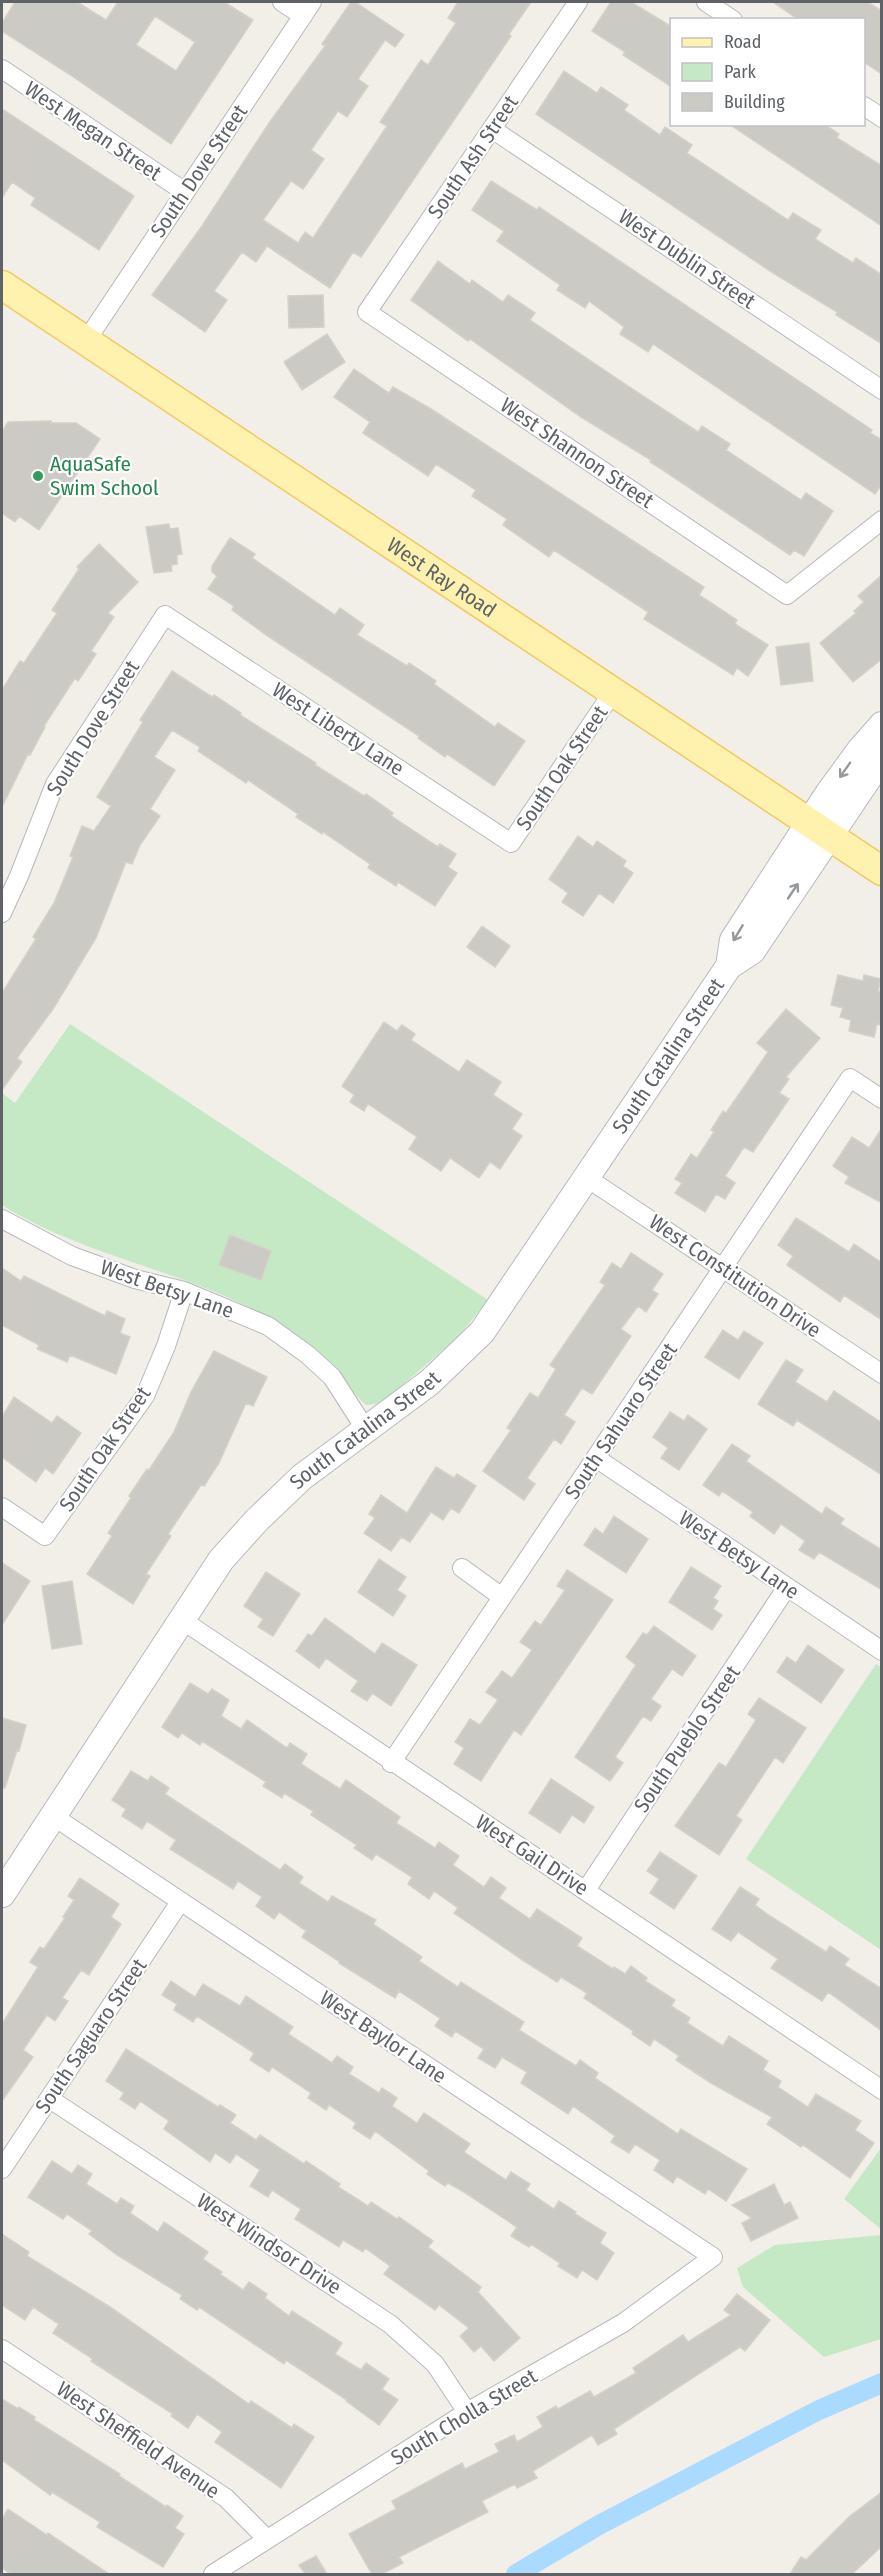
<svg xmlns="http://www.w3.org/2000/svg" width="883" height="2576" font-family="'Fira Sans Condensed',sans-serif">
	<style>
		.green { fill: #c5e8c5 }
		.lines { fill: none; stroke-linecap: round; stroke-linejoin: round }
		.canal { stroke: #aadaff; stroke-width: 20 }
		.building { fill: #cccac5; stroke: #d6d1c6; stroke-width: 1.5; fill-rule: evenodd }
		.street-casing { stroke: #b5b8bc; stroke-width: 20 }
		.secondary-casing { stroke: #b6babf; stroke-width: 28 }
		.primary-casing { stroke: #f2c960; stroke-width: 31 }
		.street { stroke: #fff; stroke-width: 18 }
		.secondary { stroke: #fff; stroke-width: 26 }
		.primary { stroke: #fff2af; stroke-width: 28 }
		.oneway { stroke: #979a9d }
		.leisure-dot { fill: #2e9e5b; stroke: #fff; stroke-width: 2 }
		.labels { text-anchor: middle; stroke-width: 4.5; stroke-linejoin: round; paint-order: stroke }
		.street-label { font-size: 21px; fill: #5f6368; stroke: #fff }
		.leisure-label { font-size: 21px; fill: #27864d; stroke: #fff; text-anchor: start }
	</style>
	<rect width="100%" height="100%" fill="#f1efe8"/>
	<path class="green" d="M70 1024 488 1300 458 1337 385 1400 376 1404 366 1405C352 1393 343 1377 330 1364 317 1350 299 1337 283 1327 197 1271 89 1260 2 1205V1093L15 1103Z
		M876 1664 882 1668 881 1950 746 1859Z
		M881 2148V2229L844 2199Z
		M881 2235V2339L824 2357 743 2287 737 2268 775 2245Z"/>
	<g class="lines">
		<path class="canal" d="M516 2574 599 2525 819 2410 882 2383"/>
	</g>
	<path class="building" d="M15 2H77L106 20 118 2H224L253 20 171 144 69 74 2 31V23ZM155 16 195 42 176 71 136 45Z
		M351 2H355L404 35 395 47 385 40 358 79 368 86 347 117 338 111 311 150 324 159 303 189 291 181 263 220 298 243 305 232 313 238 387 126 380 122 421 60 428 65 456 23 448 18 458 2H531L509 34 511 36 361 257 353 252 330 288 267 246 256 262 242 252 214 291 227 300 205 332 152 295 202 226 269 123 325 46 322 44Z
		M611 2H631L672 27V87L623 55 625 52 592 31Z
		M773 2H867L882 11V74L864 62V20H799Z
		M564 71 597 93 601 87 628 105 624 110 660 135 665 127 692 145 687 153 788 220 793 213 821 230 815 239 853 263 856 258 882 275V344L836 315 837 312 770 271 536 114Z
		M2 109 134 196 99 250 31 205 35 198 12 182 2 198Z
		M729 124H824L839 134 837 138 882 166V226Z
		M491 181 537 210 539 207 872 430 870 433 882 440V484L875 494 653 344 648 352 620 334 624 327 589 301 585 308 557 290 560 285 497 241 504 231 472 210Z
		M438 261 470 284 472 280 503 302 508 295 535 313 530 320 625 384 698 432 702 426 730 444 726 450 801 500 806 493 833 511 804 556 794 550 790 555 658 467 650 462 651 460 581 417 470 339 468 341 411 300Z
		M323 295 324 327 289 328 288 296Z
		M327 334 345 362 302 390 284 362Z
		M354 369 389 393 393 387 431 409 704 587 699 595 737 620 735 624 768 645 748 676 737 668 733 675 644 619 648 612 554 550 549 557 503 525 507 519 472 496 476 490 436 464 428 476 363 433 370 422 334 397Z
		M51 421V423H76L100 439 39 530 19 516 15 522 2 513V432L8 422Z
		M169 524 170 529 178 528 182 554 177 555V564L171 565 172 571 154 573 146 527Z
		M230 538 255 554 252 558 335 615 340 608 364 625 357 635 407 666 409 663 436 681 434 684 495 727 498 723 525 741 494 786 447 754 445 757 418 738 419 736 266 635 232 610 234 606 208 589 217 576 212 572V566Z
		M99 544 138 582 108 613 114 617 91 651 96 654 78 681 75 678 44 726 45 727 30 755 28 754 2 807V690L20 661 24 663 57 613 52 610 79 569 77 567Z
		M882 575V659L853 682 820 643 856 613 854 611 864 602 858 596Z
		M809 643 813 681 781 685 776 647Z
		M172 671 212 697 214 695 241 713 240 715 316 763 315 765 364 796 366 794 393 813 391 816 438 847 440 844 456 854 448 867 457 873 435 906 398 882 396 886 368 868 370 864 323 832 322 834 296 817 298 814 248 780 246 783 198 751 200 747 172 730 154 757 175 770 150 809 160 816 140 845 132 864 126 862 96 938 53 1009 17 1058 22 1062 2 1090V993L36 939 33 937 54 903 73 857 70 856 82 826 94 831 111 806 97 797 143 722 140 720Z
		M578 836 593 847 597 841 626 861 623 866 633 873 613 903 599 893 583 916 562 902 568 893 549 879Z
		M482 926 510 946 495 967 467 947Z
		M838 975 863 981 864 975 881 979 878 991 882 992V1025L877 1024 874 1037 849 1031 851 1020 840 1017 843 1008 831 1005Z
		M786 1009 820 1038 786 1077 789 1079 779 1093 789 1099 753 1152 744 1147 725 1176 735 1183 725 1199 716 1194 705 1212 675 1193 682 1183 675 1179 691 1154 697 1158 714 1132 711 1130 723 1111 726 1113 768 1052 757 1043Z
		M384 1022 397 1031 402 1025 415 1034 411 1040 459 1072 467 1060 501 1082 493 1095 522 1114 512 1129 522 1136 500 1169 490 1162 479 1178 450 1158 441 1171 409 1149 417 1137 368 1104 364 1111 350 1102 354 1095 342 1086Z
		M882 1128V1203L845 1183 849 1177 833 1166 852 1137 869 1148Z
		M796 1218 849 1252 854 1244 882 1263V1320L844 1295 840 1302 787 1265 793 1256 778 1245Z
		M230 1235 271 1251 261 1280 219 1265Z
		M631 1253 663 1274 652 1290 658 1294 646 1312 638 1306 621 1329 631 1336 592 1394 582 1388 564 1415 575 1422 561 1444 554 1439 527 1478 535 1484 524 1500 483 1471 511 1430 507 1428 530 1393 538 1398 556 1369 550 1365 605 1285 600 1282 612 1263 621 1269Z
		M2 1268 21 1281 24 1276 105 1316 107 1311 125 1319 120 1333 130 1337 116 1374 70 1355 67 1362 37 1349 39 1345 2 1325Z
		M723 1330 738 1340 744 1331 763 1343 739 1379 705 1357Z
		M214 1351 267 1377 253 1406 246 1403 219 1463 204 1486 201 1485 168 1534 171 1536 146 1574 150 1576 133 1604 87 1574 112 1536 108 1533 131 1498 129 1496 147 1469 149 1470 174 1432 191 1392Z
		M786 1360 803 1370 795 1382 827 1402 834 1391 882 1423V1475L797 1420 793 1426 758 1404Z
		M14 1397 52 1423 57 1416 81 1433 53 1474 45 1468 36 1482 2 1457V1417Z
		M670 1412 684 1421 688 1415 707 1429 679 1470 661 1458 668 1448 653 1437Z
		M732 1444 750 1456 746 1461 822 1514 826 1507 844 1519 840 1524 882 1550V1590L819 1552 814 1559 799 1550 805 1541 781 1524 774 1534 750 1516 753 1512 722 1491 719 1496 703 1485Z
		M436 1467 454 1478 457 1474 476 1486 459 1513 451 1508 443 1520 431 1512 410 1542 401 1537 391 1551 364 1533 375 1518 369 1514 381 1495 407 1513Z
		M614 1516 648 1539 626 1573 584 1545 595 1528 603 1534Z
		M379 1559 406 1577 397 1590 406 1596 393 1616 358 1592Z
		M2 1563 30 1581 2 1625Z
		M691 1567 721 1586 713 1598 718 1601 713 1609 722 1615 712 1630 669 1602Z
		M567 1570 613 1600 521 1735 514 1730 481 1781 454 1764 464 1748 455 1742 470 1719 480 1725 498 1700 486 1692 502 1671 512 1678 532 1650 520 1642 535 1621 541 1625 565 1590 557 1586Z
		M266 1572 300 1594 273 1636 258 1627 263 1619 244 1606Z
		M72 1581 82 1644 52 1649 42 1586Z
		M325 1618 375 1654 382 1643 417 1665 391 1706 372 1693 367 1701 351 1691 358 1681 326 1658 319 1668 296 1651 308 1634 312 1636Z
		M654 1626 696 1656 682 1676 672 1669 651 1699 661 1706 651 1721 643 1716 615 1757 623 1763 610 1781 575 1757 636 1665 626 1657 643 1633 647 1635Z
		M808 1645 844 1670 821 1703 777 1672 787 1657 796 1663Z
		M190 1683 208 1694 212 1689 229 1700 221 1716 241 1729 247 1720 287 1748 290 1743 307 1754 301 1764 340 1789 346 1780 400 1817 396 1823 435 1848 439 1842 459 1856 453 1865 484 1887 491 1877 506 1888 499 1898 530 1919 537 1909 582 1938 577 1946 613 1969 614 1967 625 1974 631 1966 647 1978 645 1981 675 2000 671 2006 690 2018 687 2023 723 2046 729 2036 768 2061 763 2070 781 2081 778 2087 808 2107 816 2094 861 2121 855 2130 874 2143 850 2178 803 2145 801 2147 767 2124 772 2117 711 2083 676 2060 679 2056 654 2039 650 2046 632 2034 633 2031 584 1998 587 1993 561 1977 557 1982 524 1961 454 1913 458 1908 434 1891 429 1899 408 1884 412 1877 376 1854 372 1860 354 1848 357 1845 311 1815 313 1811 284 1793 282 1798 263 1786 266 1782 202 1741 200 1745 182 1733 178 1738 162 1727Z
		M759 1698 806 1728 783 1763 775 1757 736 1816 742 1820 719 1855 675 1826 719 1763 726 1767 756 1720 748 1714Z
		M2 1718 26 1725 19 1751 17 1750 5 1788H2Z
		M131 1771 148 1781 151 1776 169 1788 165 1794 280 1870 285 1864 303 1877 299 1883 328 1902 332 1896 376 1920 373 1924 422 1957 419 1961 458 1987 461 1982 524 2022 519 2030 576 2066 580 2060 598 2073 595 2078 678 2134 681 2129 747 2169 726 2201 708 2189 705 2194 677 2176 673 2183 654 2170 660 2160 635 2144 629 2153 611 2142 615 2136 573 2106 568 2114 521 2083 527 2072 502 2057 495 2068 478 2058 484 2049 455 2031 452 2037 435 2026 440 2018 399 1991 395 1998 339 1963 340 1962 302 1937 306 1931 279 1912 274 1919 256 1906 262 1897 238 1881 233 1889 170 1849 176 1840 147 1821 142 1829 122 1816 126 1809 112 1800Z
		M551 1779 594 1807 584 1823 572 1815 560 1833 529 1813Z
		M660 1852 697 1876 674 1909 650 1893 659 1879 647 1871Z
		M80 1878 119 1904 111 1917 121 1924 89 1975 81 1970 62 1998 68 2001 55 2021 47 2015 23 2050 33 2057 2 2101V2024L38 1967 30 1962 40 1947 44 1949 65 1918 63 1917 74 1900 68 1896Z
		M740 1887 759 1899 755 1905 770 1916 826 1952 830 1946 849 1959 844 1965 882 1989V2031L828 1992 822 2001 771 1968 778 1959 738 1932 731 1941 712 1929Z
		M171 1981 195 1997 203 1984 240 2006 246 1996 293 2027 288 2034 332 2063 337 2056 353 2067 349 2074 379 2093 382 2088 397 2098 392 2106 417 2123 424 2113 470 2144 464 2152 506 2180 511 2172 530 2184 526 2190 554 2209 559 2201 576 2212 575 2214 606 2233 600 2243 614 2253 597 2280 582 2270 577 2278 558 2266 560 2263 531 2244 529 2247 511 2236 517 2227 464 2192 448 2183 445 2186 427 2174 429 2171 375 2131 370 2139 353 2128 356 2123 329 2105 326 2110 308 2098 311 2093 272 2067 269 2072 250 2060 254 2053 197 2016 193 2022 174 2010 177 2004 162 1995Z
		M126 2049 218 2107 220 2105 236 2115 230 2123 256 2140 260 2135 304 2164 306 2161 340 2184 338 2187 368 2206 371 2202 397 2219 399 2217 433 2241 428 2247 481 2287 478 2292 520 2338 494 2361 481 2346 474 2352 460 2336 469 2328 439 2305 435 2310 384 2274 390 2266 365 2248 363 2252 343 2240 339 2247 295 2219 301 2209 272 2190 268 2197 250 2186 260 2170 236 2154 230 2163 215 2153 210 2162 164 2129 169 2121 140 2101 135 2109 120 2099 124 2093 106 2081Z
		M52 2161 72 2174 78 2165 92 2174 86 2184 117 2204 121 2198 134 2206 130 2213 158 2232 164 2222 208 2252 203 2259 222 2272 220 2274 243 2290 249 2282 267 2294 265 2298 289 2316 292 2311 342 2343 335 2354 361 2370 366 2363 389 2379 382 2389 398 2400 379 2425 346 2401 347 2400 286 2360 284 2364 199 2307 197 2310 180 2299 182 2295 117 2255 89 2234 92 2231 67 2214 63 2219 28 2197Z
		M774 2184 784 2205 790 2202 798 2218 751 2241 742 2223 752 2218 732 2205Z
		M2 2234 29 2252 27 2256 110 2307 249 2404 251 2401 292 2428 294 2424 314 2437 281 2488 215 2442 222 2432 197 2414 188 2428 171 2416 173 2414 91 2361 93 2359 53 2333 59 2324 33 2307 25 2320 2 2305Z
		M737 2294 770 2320 745 2351 740 2347 614 2429 617 2434 598 2445 592 2435 533 2471 537 2478 517 2488 515 2484 482 2501 488 2512 399 2557 403 2563 382 2574H372L349 2534 396 2509 392 2501 462 2463 465 2469 499 2452 495 2444 514 2435 517 2442 543 2427 537 2417 556 2406 558 2409 590 2391 594 2397 636 2373 633 2368 683 2335 688 2342 731 2315 724 2310Z
		M2 2399 18 2409 19 2407 35 2417 34 2420 120 2474 119 2476 166 2507 167 2505 183 2516 175 2528 184 2534 163 2567 97 2527 100 2522 52 2492 50 2495 2 2460Z
		M882 2492V2546L852 2574H790L801 2557 806 2560 850 2516Z
		M8 2509 47 2535 48 2533 109 2574H11L2 2568V2519Z
		M316 2556 327 2574H305L299 2565Z"/>
	<g class="lines">
		<g class="street-casing">
			<path id="street" d="M282 2 303 16
				M578 2 367 312 787 595 882 520
				M706 2 733 20
				M2 69 185 192
				M864 106 882 118
				M492 129 882 390
				M86 341 312 2
				M2 913 19 876 55 784 165 615 511 843 613 692
				M587 1178 882 1374
				M2 1219 72 1256 135 1279 184 1291 268 1326 308 1355 332 1377 366 1430
				M596 1458 882 1651
				M2 1507 45 1536 145 1396 166 1346 184 1291
				M462 1568 502 1597
				M182 1620 882 2090
				M391 1763 850 1078 882 1099
				M53 1816 713 2257 623 2323 467 2412 213 2574
				M586 1890 787 1587
				M50 2099 390 2324 435 2364 467 2412
				M2 2169 180 1902
				M2 2349 226 2498 267 2539"/>
		</g>
		<g class="secondary-casing">
			<g id="secondary">
				<path d="M729 966 733 940 828 794 860 750 882 725"/>
				<path id="s1" d="M2 1894 221 1560 257 1520 302 1477 430 1382 482 1332 729 966 752 951 882 758"/>
			</g>
		</g>
		<g class="primary-casing">
			<g id="primary">
				<path id="s2" d="M2 285 882 871"/>
			</g>
		</g>
		<use href="#street" class="street"/>
		<use href="#secondary" class="secondary"/>
		<use href="#primary" class="primary"/>
	</g>
	<defs><path id="oneway-shaft" d="M-6 0H5M1.5-3L5.5 0L1.5 3" fill="none" stroke-width="1.6" stroke-linecap="round" stroke-linejoin="round" transform="scale(1.5)"/></defs>
	<g class="oneway">
		<use href="#oneway-shaft" transform="translate(845 770) rotate(125)"/>
		<use href="#oneway-shaft" transform="translate(793 891) rotate(-56)"/>
		<use href="#oneway-shaft" transform="translate(738 933) rotate(121)"/>
	</g>
	<circle class="leisure-dot" cx="38" cy="476" r="6"/>
	<g class="labels">
		<g class="street-label">
			<text transform="translate(93 131) rotate(34)" y="7">West Megan Street</text>
			<text transform="translate(473 157) rotate(-56)" y="7">South Ash Street</text>
			<text transform="translate(199 171) rotate(-56)" y="7">South Dove Street</text>
			<text transform="translate(687 259) rotate(34)" y="7">West Dublin Street</text>
			<text transform="translate(577 453) rotate(34)" y="7">West Shannon Street</text>
			<text dy="7" stroke="none"><textPath href="#s2" startOffset="528">West Ray Road</textPath></text>
			<text transform="translate(93 728) rotate(-58)" y="7">South Dove Street</text>
			<text transform="translate(338 729) rotate(33)" y="7">West Liberty Lane</text>
			<text transform="translate(562 768) rotate(-56)" y="7">South Oak Street</text>
			<text dy="7" stroke="none"><textPath href="#s1" startOffset="1080">South Catalina Street</textPath></text>
			<text transform="translate(735 1276) rotate(34)" y="7">West Constitution Drive</text>
			<text transform="translate(167 1289) rotate(19)" y="7">West Betsy Lane</text>
			<text transform="translate(621 1421) rotate(-56)" y="7">South Sahuaro Street</text>
			<text dy="7" stroke="none"><textPath href="#s1" startOffset="594">South Catalina Street</textPath></text>
			<text transform="translate(105 1449) rotate(-56)" y="7">South Oak Street</text>
			<text transform="translate(739 1555) rotate(34)" y="7">West Betsy Lane</text>
			<text transform="translate(687 1739) rotate(-56)" y="7">South Pueblo Street</text>
			<text transform="translate(532 1855) rotate(33)" y="7">West Gail Drive</text>
			<text transform="translate(91 2036) rotate(-56)" y="7">South Saguaro Street</text>
			<text transform="translate(383 2037) rotate(34)" y="7">West Baylor Lane</text>
			<text transform="translate(269 2244) rotate(33)" y="7">West Windsor Drive</text>
			<text transform="translate(464 2417) rotate(-31)" y="7">South Cholla Street</text>
			<text transform="translate(138 2440) rotate(34)" y="7">West Sheffield Avenue</text>
		</g>
		<g class="leisure-label">
			<text x="50" y="471">AquaSafe<tspan x="50" dy="24">Swim School</tspan></text>
		</g>
	</g>
	<rect width="883" height="2576" fill="none" stroke="#5f6368" stroke-width="6"/>
	<rect x="670" y="18" width="195" height="108" fill="#ffffff" stroke="#bfc1c3" stroke-width="1.5"/>
	<rect x="682" y="38" width="30" height="9" fill="#fff2af" stroke="#bfc1c3" stroke-width="1.5"/>
	<text x="724" y="48" font-size="18" fill="#5f6368">Road</text>
	<rect x="682" y="63" width="30" height="18" fill="#c5e8c5" stroke="#bfc1c3" stroke-width="1.5"/>
	<text x="724" y="78" font-size="18" fill="#5f6368">Park</text>
	<rect x="682" y="93" width="30" height="18" fill="#cccac5" stroke="#bfc1c3" stroke-width="1.5"/>
	<text x="724" y="108" font-size="18" fill="#5f6368">Building</text>
</svg>
